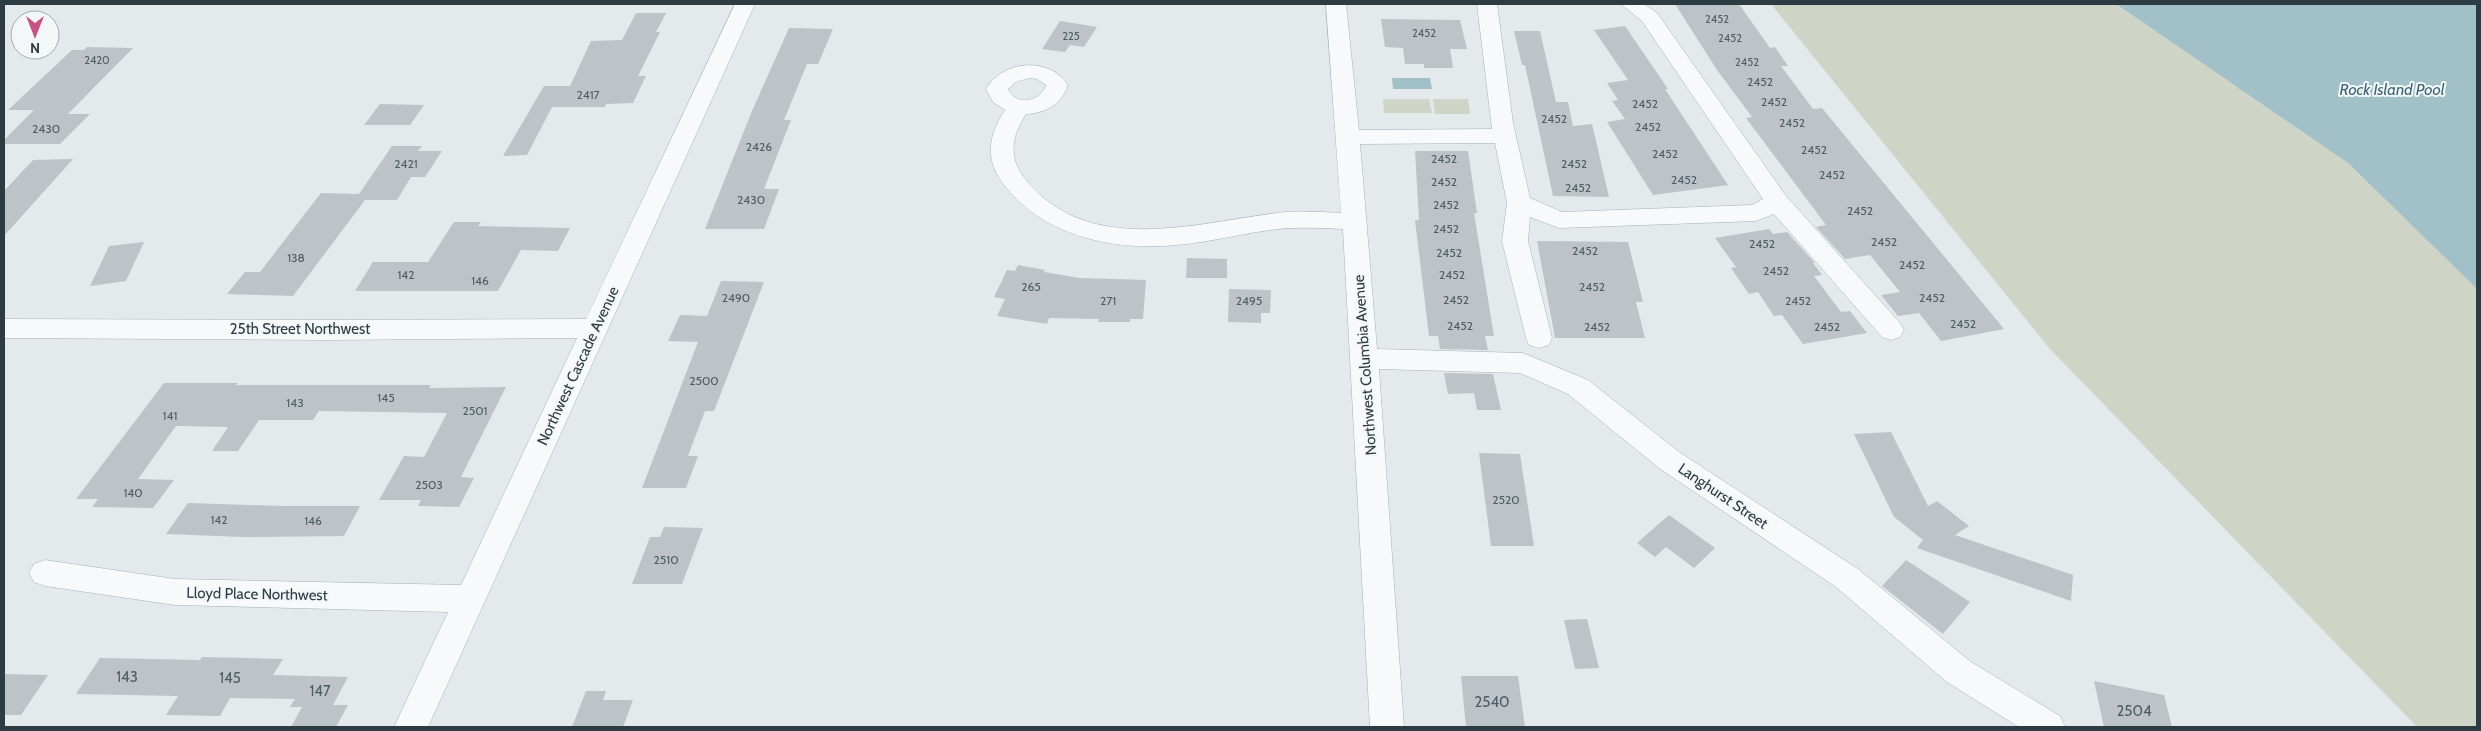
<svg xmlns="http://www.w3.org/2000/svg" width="2481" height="731" font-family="Cabin,sans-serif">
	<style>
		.green { fill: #ced4c6 }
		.water { fill: #a2c0c8 }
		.building { fill: #bcc4c8 }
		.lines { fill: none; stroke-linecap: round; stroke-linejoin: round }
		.minor-casing { stroke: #a9b1b5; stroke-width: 1 }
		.minor { fill: #f7f9fa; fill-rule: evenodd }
		.labels { text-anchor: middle; stroke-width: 4; stroke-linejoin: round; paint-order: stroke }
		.far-number-label { font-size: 11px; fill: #515d64 }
		.number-label { font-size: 12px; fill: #515d64 }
		.street-label { font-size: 15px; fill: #2d3b43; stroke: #f4f7f8 }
		.near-number-label { font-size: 15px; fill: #515d64 }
		.water-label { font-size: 16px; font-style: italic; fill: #396474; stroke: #f4f7f8 }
	</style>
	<rect width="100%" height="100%" fill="#e4e9eb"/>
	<path class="green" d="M1771 4H2116L2348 163 2477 289V727H2417L2050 349Z
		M1383 99H1429L1432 113H1384Z
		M1433 99H1468L1470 114H1435Z"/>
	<path class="water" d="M2116 4H2477V289L2348 163Z
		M1392 78H1430L1432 89H1393Z"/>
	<path class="building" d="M1675 4H1739L1770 48 1775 47 1788 66H1781L1813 109 1822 108 2004 329 1941 341 1919 313 1898 316 1881 295 1900 292 1870 255 1845 259 1816 227 1826 225 1746 118 1752 117 1717 70Z
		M636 13H666L656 32H660L638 76H646L633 103 606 104 605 107H552L527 155 503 156 544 86H570L591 41 622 40Z
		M1381 19 1460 20 1467 49H1450L1453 68H1424V64H1405L1403 48 1385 47Z
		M1060 21 1097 27 1084 47 1070 45 1065 52 1042 49Z
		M1625 26 1668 89H1665L1728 185 1653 195 1607 122 1625 119 1612 101 1618 100 1607 83 1628 80 1594 30Z
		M789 28 833 29 818 64H807L784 120H791L764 189H779L764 229H705L752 111Z
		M1514 31H1540L1556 102H1568L1573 126 1592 124 1609 197 1553 196 1525 65H1522Z
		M87 47 133 48 68 114H90L60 144H4V140L34 110H8L72 50H84Z
		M380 104 424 105 410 125H364Z
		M392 146H422L418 151H442L425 177H411L397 200H365L293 296 227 294 245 272H260L321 193 359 194Z
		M1415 151H1468L1477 213H1474L1494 336H1485L1488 350 1440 349 1438 336H1429L1415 220H1419Z
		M73 159 4 236V191L33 160Z
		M454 222H481L478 226 570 228 558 251 521 250 498 291H355L373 262H428Z
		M1769 229 1773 234 1787 232 1815 263H1813L1822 275 1814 276 1841 312 1850 311 1867 333 1803 344 1782 315 1774 316 1758 292 1749 294 1731 268 1736 267 1715 238Z
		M1537 241 1628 242 1643 302H1636L1645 338H1555Z
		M144 242 126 281 90 286 109 246Z
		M1187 258 1227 259V278H1186Z
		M1018 265 1045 270 1044 272 1080 278 1146 280 1143 319H1130V322H1098L1099 319 1049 318 1047 324 997 316 1005 299 994 297 1007 270 1015 271Z
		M721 281 764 282 714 411H705L688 456H698L686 488H642L698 342 668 341 680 315 707 316Z
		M1229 289 1271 290 1270 313H1261V323L1228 322Z
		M1444 373 1493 374 1501 410H1477L1474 393 1448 394Z
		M164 383H238L236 385H431L429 388 506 387 461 477 474 478 459 507 418 506 421 500H379L404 456 424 457 447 413 319 411 313 420H259L238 451H212L228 427 176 426 138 479 174 480 153 508 92 507 98 499H76Z
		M1891 432 1928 506 1937 501 1969 526 1955 535 2073 575 2071 601 1917 548 1923 540 1894 517 1854 434Z
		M1479 453 1520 454 1534 546H1491Z
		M188 503 282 506H360L344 536 244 537 166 534Z
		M1669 515 1715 548 1694 568 1666 547 1655 557 1637 543Z
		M664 527 703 528 682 584H632L650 537H660Z
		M1906 560 1970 602 1943 634 1882 586Z
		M1587 619 1599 668 1575 669 1564 620Z
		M202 657 283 659 273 675 348 677 333 705H348L336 727H291L302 707H290L295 699 230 698 220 716 166 715 178 696 76 694 100 658 200 660Z
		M4 674 48 675 21 715H4Z
		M1461 676H1518L1525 727H1466Z
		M2094 681 2164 695 2172 727H2104Z
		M586 691H606L603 700H633L623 727H572Z"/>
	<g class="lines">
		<g class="minor-casing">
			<path id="minor" d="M735 4H755L428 727H394L448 612 175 605 45 586 34 582 29 573 34 564 45 560 175 579 461 585 577 338 326 340 4 338V319L326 320 586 319Z
				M1326 4H1346L1359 130 1492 129 1477 4H1497L1513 123 1530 198 1562 212 1752 205 1763 199 1642 21 1621 4H1644L1657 13 1786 196 1900 323 1904 330 1900 337 1891 340 1882 337 1774 214 1756 221 1559 228 1530 217 1528 241 1552 338 1549 345 1539 348 1529 345 1526 338 1502 241 1507 203 1495 143 1360 144 1377 349 1523 353 1588 380 1679 452 1858 569 1971 662 2060 716 2065 727H2019L1947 682 1836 587 1659 468 1568 394 1520 373 1379 369 1404 727H1370L1343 229C1321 228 1299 227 1278 229 1244 233 1211 242 1177 245 1115 251 1045 237 1005 186 984 160 988 136 1005 110L993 102 986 89C1002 60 1050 56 1068 85 1061 105 1046 113 1026 114 1011 136 1008 159 1026 180 1089 257 1194 223 1277 213 1298 210 1320 212 1341 213ZM1029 78 1037 79 1046 85C1040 102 1016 107 1008 89L1016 82Z"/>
		</g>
		<use href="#minor" class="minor"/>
	</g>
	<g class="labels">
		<g class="far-number-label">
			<text x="1717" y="23">2452</text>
			<text x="1424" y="37">2452</text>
			<text x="1071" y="40">225</text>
			<text x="1730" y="42">2452</text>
			<text x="97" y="64">2420</text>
			<text x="1747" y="66">2452</text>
		</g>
		<g class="number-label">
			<text x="1760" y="86">2452</text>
			<text x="588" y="99">2417</text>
			<text x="1774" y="106">2452</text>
			<text x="1645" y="108">2452</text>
			<text x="1554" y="123">2452</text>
			<text x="1792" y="127">2452</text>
			<text x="1648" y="131">2452</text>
			<text x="46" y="133">2430</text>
			<text x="759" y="151">2426</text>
			<text x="1814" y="154">2452</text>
			<text x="1665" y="158">2452</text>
			<text x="1444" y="163">2452</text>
			<text x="406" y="168">2421</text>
			<text x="1574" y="168">2452</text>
			<text x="1832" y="179">2452</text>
			<text x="1684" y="184">2452</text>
			<text x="1444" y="186">2452</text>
			<text x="1578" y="192">2452</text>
			<text x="751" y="204">2430</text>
			<text x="1446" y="209">2452</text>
			<text x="1860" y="215">2452</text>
			<text x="1446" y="233">2452</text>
			<text x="1884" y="246">2452</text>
			<text x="1762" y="248">2452</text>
			<text x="1585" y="255">2452</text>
			<text x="1449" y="257">2452</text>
			<text x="296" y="262">138</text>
			<text x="1912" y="269">2452</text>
			<text x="1776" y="275">2452</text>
			<text x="406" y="279">142</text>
			<text x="1452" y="279">2452</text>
			<text x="480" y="285">146</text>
			<text x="1031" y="291">265</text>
			<text x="1592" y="291">2452</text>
			<text x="736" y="302">2490</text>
			<text x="1932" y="302">2452</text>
			<text x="1456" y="304">2452</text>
			<text x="1108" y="305">271</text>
			<text x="1249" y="305">2495</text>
			<text x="1798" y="305">2452</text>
			<text x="1963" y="328">2452</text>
			<text x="1460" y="330">2452</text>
			<text x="1597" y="331">2452</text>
			<text x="1827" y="331">2452</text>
			<text x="704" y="385">2500</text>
			<text x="386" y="402">145</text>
			<text x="295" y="407">143</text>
			<text x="475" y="415">2501</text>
			<text x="170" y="420">141</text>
			<text x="429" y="489">2503</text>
			<text x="133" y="497">140</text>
			<text x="1506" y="504">2520</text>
			<text x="219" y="524">142</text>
			<text x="313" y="525">146</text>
			<text x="666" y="564">2510</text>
		</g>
		<g class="street-label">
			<text x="300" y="334">25th Street Northwest</text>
			<text transform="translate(1365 365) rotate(-94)" y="5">Northwest Columbia Avenue</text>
			<text transform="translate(578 366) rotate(-65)" y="5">Northwest Cascade Avenue</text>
			<text transform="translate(1723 496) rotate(34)" y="5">Langhurst Street</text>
			<text transform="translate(257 594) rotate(1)" y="5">Lloyd Place Northwest</text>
		</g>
		<g class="near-number-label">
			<text x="127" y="682">143</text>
			<text x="230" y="683">145</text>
			<text x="320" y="696">147</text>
			<text x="1492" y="707">2540</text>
			<text x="2134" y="716">2504</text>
		</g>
		<g class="water-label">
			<text x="2392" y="95">Rock Island Pool</text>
		</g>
	</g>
	<rect width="2481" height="731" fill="none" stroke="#2d3b43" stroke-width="10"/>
	<g transform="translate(35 35) rotate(180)"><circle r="24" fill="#f4f7f8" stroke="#a4acb0"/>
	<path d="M0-4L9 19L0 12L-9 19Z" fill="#c65385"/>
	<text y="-8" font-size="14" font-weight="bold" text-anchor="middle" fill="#2d3b43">N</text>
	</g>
</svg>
